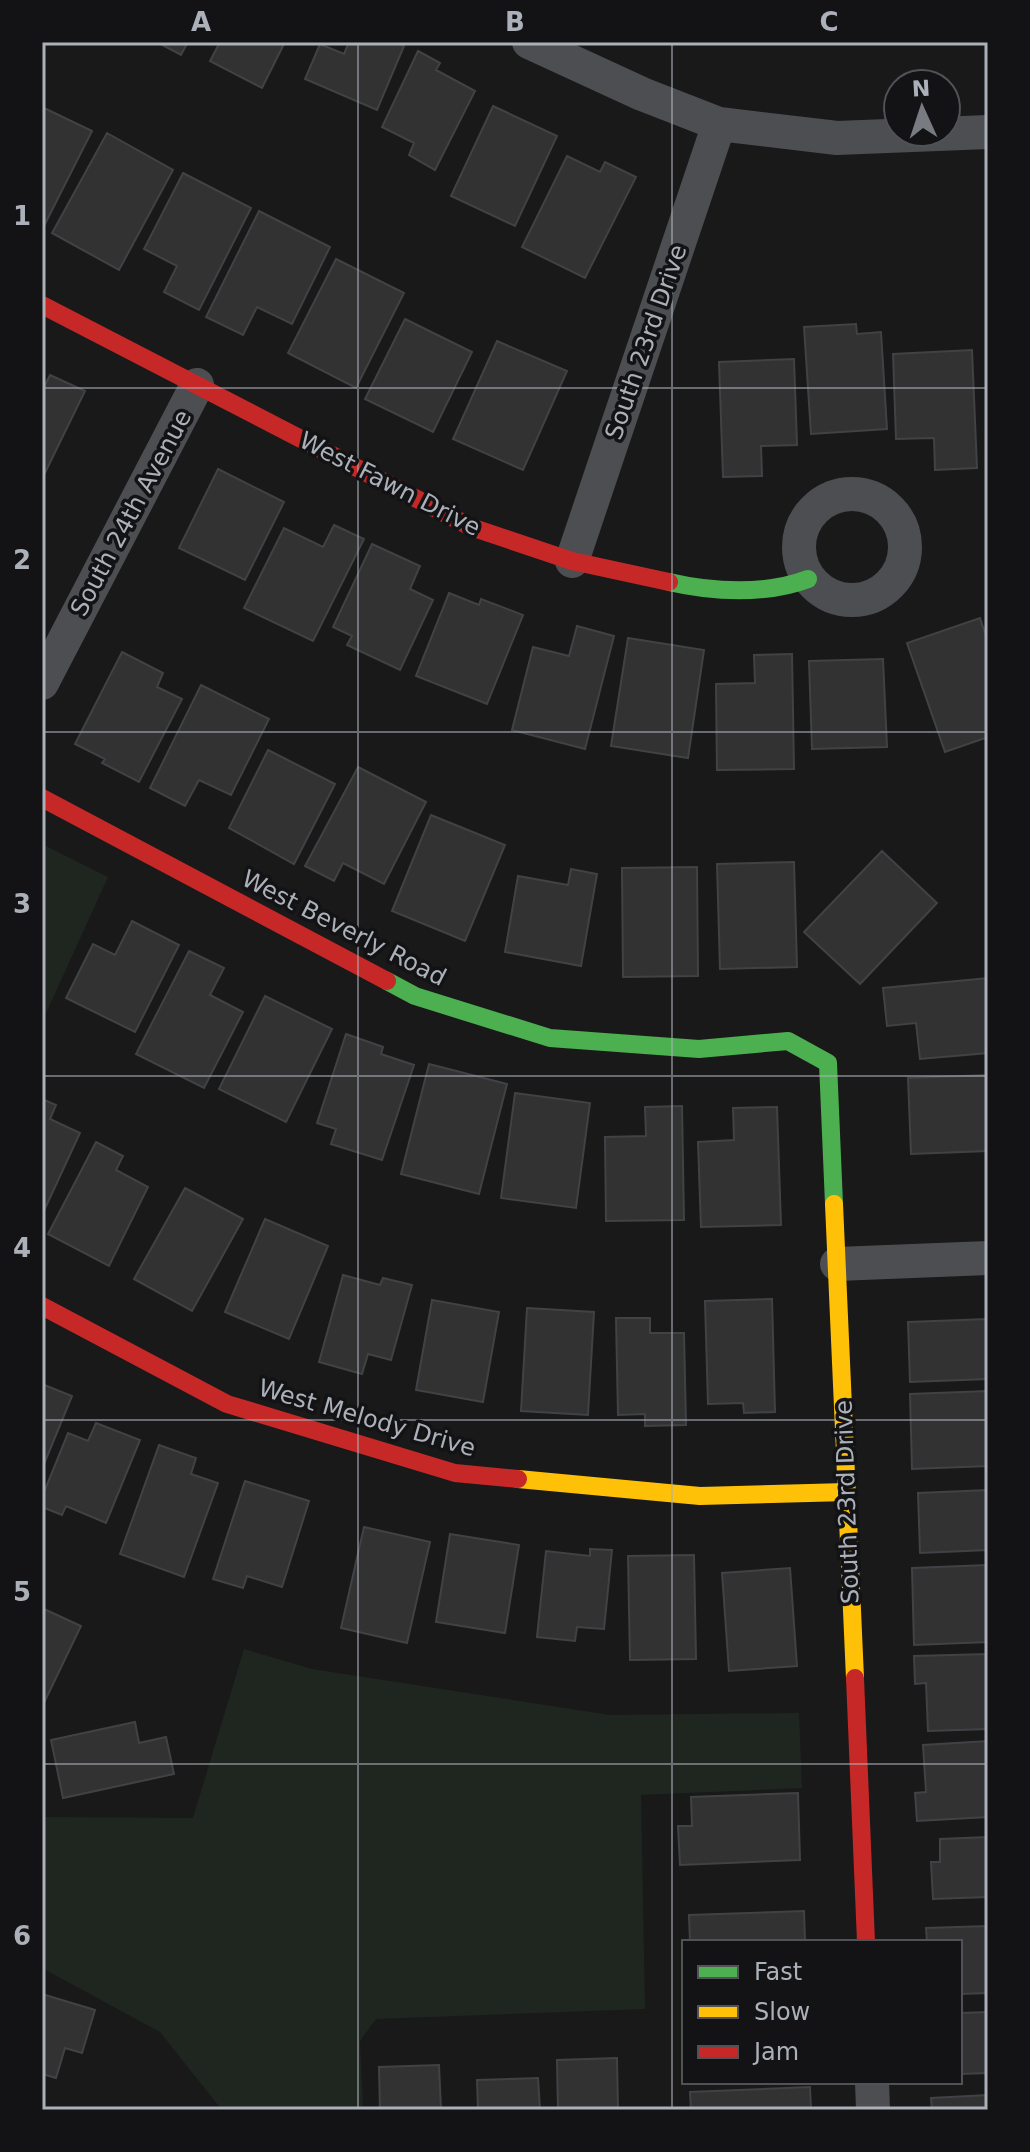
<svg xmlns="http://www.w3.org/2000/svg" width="1030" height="2152" font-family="'DejaVu Sans',sans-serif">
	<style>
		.green { fill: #1f2620 }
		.building { fill: #323233; stroke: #414245; stroke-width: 2 }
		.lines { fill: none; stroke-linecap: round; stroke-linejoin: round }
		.street { stroke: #4d4e52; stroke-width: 34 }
		.fast { stroke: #4caf50; stroke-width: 18 }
		.slow { stroke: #ffc107; stroke-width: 18 }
		.jam { stroke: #c62828; stroke-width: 18 }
		.grid { fill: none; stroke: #abb0b9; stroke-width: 2; stroke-opacity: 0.55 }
		.labels { text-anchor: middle; stroke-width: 7; stroke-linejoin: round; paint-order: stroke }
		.street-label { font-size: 24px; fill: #abb0b9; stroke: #131315 }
		.neatline { fill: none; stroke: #abb0b9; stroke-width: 3 }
		.grid-label { font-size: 26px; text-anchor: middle; font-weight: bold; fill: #abb0b9 }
	</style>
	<rect width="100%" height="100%" fill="#191919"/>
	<path class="green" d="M42 844 108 877 42 1022Z
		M244 1649 312 1669 610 1715 799 1713 802 1788 641 1795 645 2009 376 2019 360 2041 363 2110H222L160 2032 42 1968V1817L193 1818Z"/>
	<path class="building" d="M157 42H188L181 55Z
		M220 42H285L262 88 210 61Z
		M349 42H394L404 46 377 110 305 79 320 44 344 54Z
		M418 51 440 63 436 70 475 91 435 170 409 155 414 143 382 127Z
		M493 106 557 136 515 226 451 196Z
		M42 107 92 131 43 228H42Z
		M107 133 173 170 119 270 52 233Z
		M567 156 600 172 605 162 636 177 585 278 522 247Z
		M183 173 251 208 199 310 164 292 177 266 144 249Z
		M259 211 330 247 292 324 257 307 243 335 206 317Z
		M336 259 404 293 356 388 288 353Z
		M405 319 472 352 433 432 365 399Z
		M856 324 857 334 881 332 887 429 811 434 804 327Z
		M497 341 567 371 523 470 453 439Z
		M972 350 977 468 935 470 934 438 896 439 893 354Z
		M794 359 797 445 761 446 762 476 723 477 719 362Z
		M50 375 85 391 42 479V391Z
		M218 469 284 502 245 580 179 548Z
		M334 525 364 539 313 641 244 608 284 528 323 547Z
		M372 544 420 566 410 589 433 600 400 670 347 645 352 636 333 627Z
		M449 593 479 605 481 599 523 615 487 704 416 676Z
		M980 618 988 642V737L945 752 907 643Z
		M577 626 614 636 585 749 512 730 533 647 569 656Z
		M628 638 704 650 688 758 611 746Z
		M122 652 163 673 157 687 182 699 139 782 102 763 105 759 75 744Z
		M792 654 794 769 717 770 716 684 755 683 754 655Z
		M883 659 887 747 812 749 809 661Z
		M201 685 269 719 231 795 199 780 185 806 150 788Z
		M268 750 335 784 294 864 229 828Z
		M358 767 426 802 384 884 343 863 334 881 305 866Z
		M431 815 505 845 465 941 392 911Z
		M882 851 937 903 860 984 804 932Z
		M794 862 797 967 720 969 717 864Z
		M697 867 698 976 623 977 622 868Z
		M571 869 597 874 581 966 505 952 518 876 568 885Z
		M132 921 179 945 135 1032 66 998 93 944 115 955Z
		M189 951 224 968 210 995 243 1012 204 1088 136 1054Z
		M988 978V1053L920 1059 916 1023 887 1026 883 988Z
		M265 996 332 1029 286 1122 219 1089Z
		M346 1034 383 1047 381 1054 414 1065 382 1160 331 1144 336 1129 317 1123Z
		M429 1064 507 1084 479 1194 401 1174Z
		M988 1075V1151L911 1154 908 1078Z
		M515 1093 590 1103 576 1208 501 1198Z
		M42 1099 56 1105 50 1119 80 1133 42 1215Z
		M682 1106 684 1220 606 1221 605 1137 646 1136 645 1107Z
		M777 1107 781 1225 701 1227 698 1142 734 1140 733 1108Z
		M96 1142 123 1156 116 1170 148 1187 109 1266 48 1234Z
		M185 1188 243 1219 192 1311 134 1279Z
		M265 1219 328 1246 289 1339 225 1312Z
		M343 1275 380 1285 383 1278 412 1285 391 1360 368 1354 362 1374 319 1362Z
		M772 1299 775 1412 744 1413 743 1403 708 1404 705 1301Z
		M432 1300 499 1312 483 1402 416 1390Z
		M527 1308 594 1312 588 1415 521 1411Z
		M616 1318H650V1333H684L686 1425 645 1426V1414L618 1415Z
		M988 1319V1379L910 1382 908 1322Z
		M42 1384 72 1396 42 1469Z
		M988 1391V1466L912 1469 910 1394Z
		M96 1423 140 1440 106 1523 66 1506 62 1515 42 1507V1497L68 1433 88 1441Z
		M159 1445 196 1458 191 1474 218 1483 184 1577 120 1554Z
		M245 1481 309 1501 282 1587 247 1576 243 1588 213 1579Z
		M988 1490V1550L920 1553 918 1493Z
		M364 1527 430 1542 407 1643 341 1628Z
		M450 1534 519 1545 505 1633 436 1622Z
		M590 1549 612 1550 604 1629 577 1627 575 1641 537 1637 546 1551 590 1556Z
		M694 1555 696 1659 630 1660 628 1556Z
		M988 1565V1642L914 1645 912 1568Z
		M790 1568 797 1666 729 1671 722 1573Z
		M44 1609 81 1626 42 1707V1612Z
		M988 1654V1729L928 1731 926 1683 915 1684 914 1656Z
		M135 1722 139 1743 166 1737 174 1774 63 1798 51 1740Z
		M988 1741V1817L917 1821 915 1793 926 1792 923 1745Z
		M798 1793 800 1860 680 1865 678 1826H692L691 1797Z
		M988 1837V1897L933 1899 931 1862H940V1839Z
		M804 1911 805 1942H690L689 1915Z
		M988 1926V1993L960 1994V1942H927L926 1928Z
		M42 1994 95 2010 82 2053 65 2048 56 2078 42 2074Z
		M988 2012V2073L960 2074V2013Z
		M617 2058 618 2110H558L557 2060Z
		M439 2065 441 2110H380L379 2067Z
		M538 2078 540 2110H478L477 2080Z
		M810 2087 811 2110H691L690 2092Z
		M988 2095V2110H932L931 2098Z"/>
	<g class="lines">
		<path class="street" d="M529 42 642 94 719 124 837 138 988 132
			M799 547a53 53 0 1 1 106 0a53 53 0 1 1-106 0Z
			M572 561 719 124
			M42 683 197 385
			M837 1264 988 1258
			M872 2082 873 2110"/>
		<path class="fast" d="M669 582C712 592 766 595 808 579
			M387 981 415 996 550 1038 699 1049 788 1041 828 1063 834 1204"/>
		<path class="slow" d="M834 1204 855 1678
			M518 1479 700 1496 847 1492"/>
		<path class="jam" d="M42 305 471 527 572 561 669 582
			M42 798 387 981
			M42 1306 227 1404 455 1473 518 1479
			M855 1678 866 1942"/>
	</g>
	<path class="grid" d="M358 42V2110M672 42V2110M42 388H988M42 732H988M42 1076H988M42 1420H988M42 1764H988"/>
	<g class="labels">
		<g class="street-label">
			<text transform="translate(646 342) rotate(-71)" y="8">South 23rd Drive</text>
			<text transform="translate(390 484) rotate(27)" y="8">West Fawn Drive</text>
			<text transform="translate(131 513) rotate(-62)" y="8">South 24th Avenue</text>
			<text transform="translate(344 928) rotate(27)" y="8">West Beverly Road</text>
			<text transform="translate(367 1418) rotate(16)" y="8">West Melody Drive</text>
			<text transform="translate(847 1502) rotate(-92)" y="8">South 23rd Drive</text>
		</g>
	</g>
	<rect width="1030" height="2152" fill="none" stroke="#131315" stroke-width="88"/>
	<rect x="682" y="1940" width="280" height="144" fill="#131315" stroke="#505257" stroke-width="2"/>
	<rect x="698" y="1966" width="40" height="12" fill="#4caf50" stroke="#505257" stroke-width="2"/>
	<text x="754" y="1980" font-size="24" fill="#abb0b9">Fast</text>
	<rect x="698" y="2006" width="40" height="12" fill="#ffc107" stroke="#505257" stroke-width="2"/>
	<text x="754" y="2020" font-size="24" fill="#abb0b9">Slow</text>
	<rect x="698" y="2046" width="40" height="12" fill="#c62828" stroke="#505257" stroke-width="2"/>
	<text x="754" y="2060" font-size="24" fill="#abb0b9">Jam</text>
	<g transform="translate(922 108) rotate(357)"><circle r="38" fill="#131315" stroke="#505257" stroke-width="2"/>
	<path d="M0-6L14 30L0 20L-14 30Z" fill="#787b81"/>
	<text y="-12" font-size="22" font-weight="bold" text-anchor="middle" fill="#abb0b9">N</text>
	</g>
	<rect x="44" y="44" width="942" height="2064" class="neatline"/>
	<g class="grid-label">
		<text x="201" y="31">A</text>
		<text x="515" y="31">B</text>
		<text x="829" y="31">C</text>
		<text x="22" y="225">1</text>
		<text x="22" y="569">2</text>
		<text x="22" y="913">3</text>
		<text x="22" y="1257">4</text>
		<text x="22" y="1601">5</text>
		<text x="22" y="1945">6</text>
	</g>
</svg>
